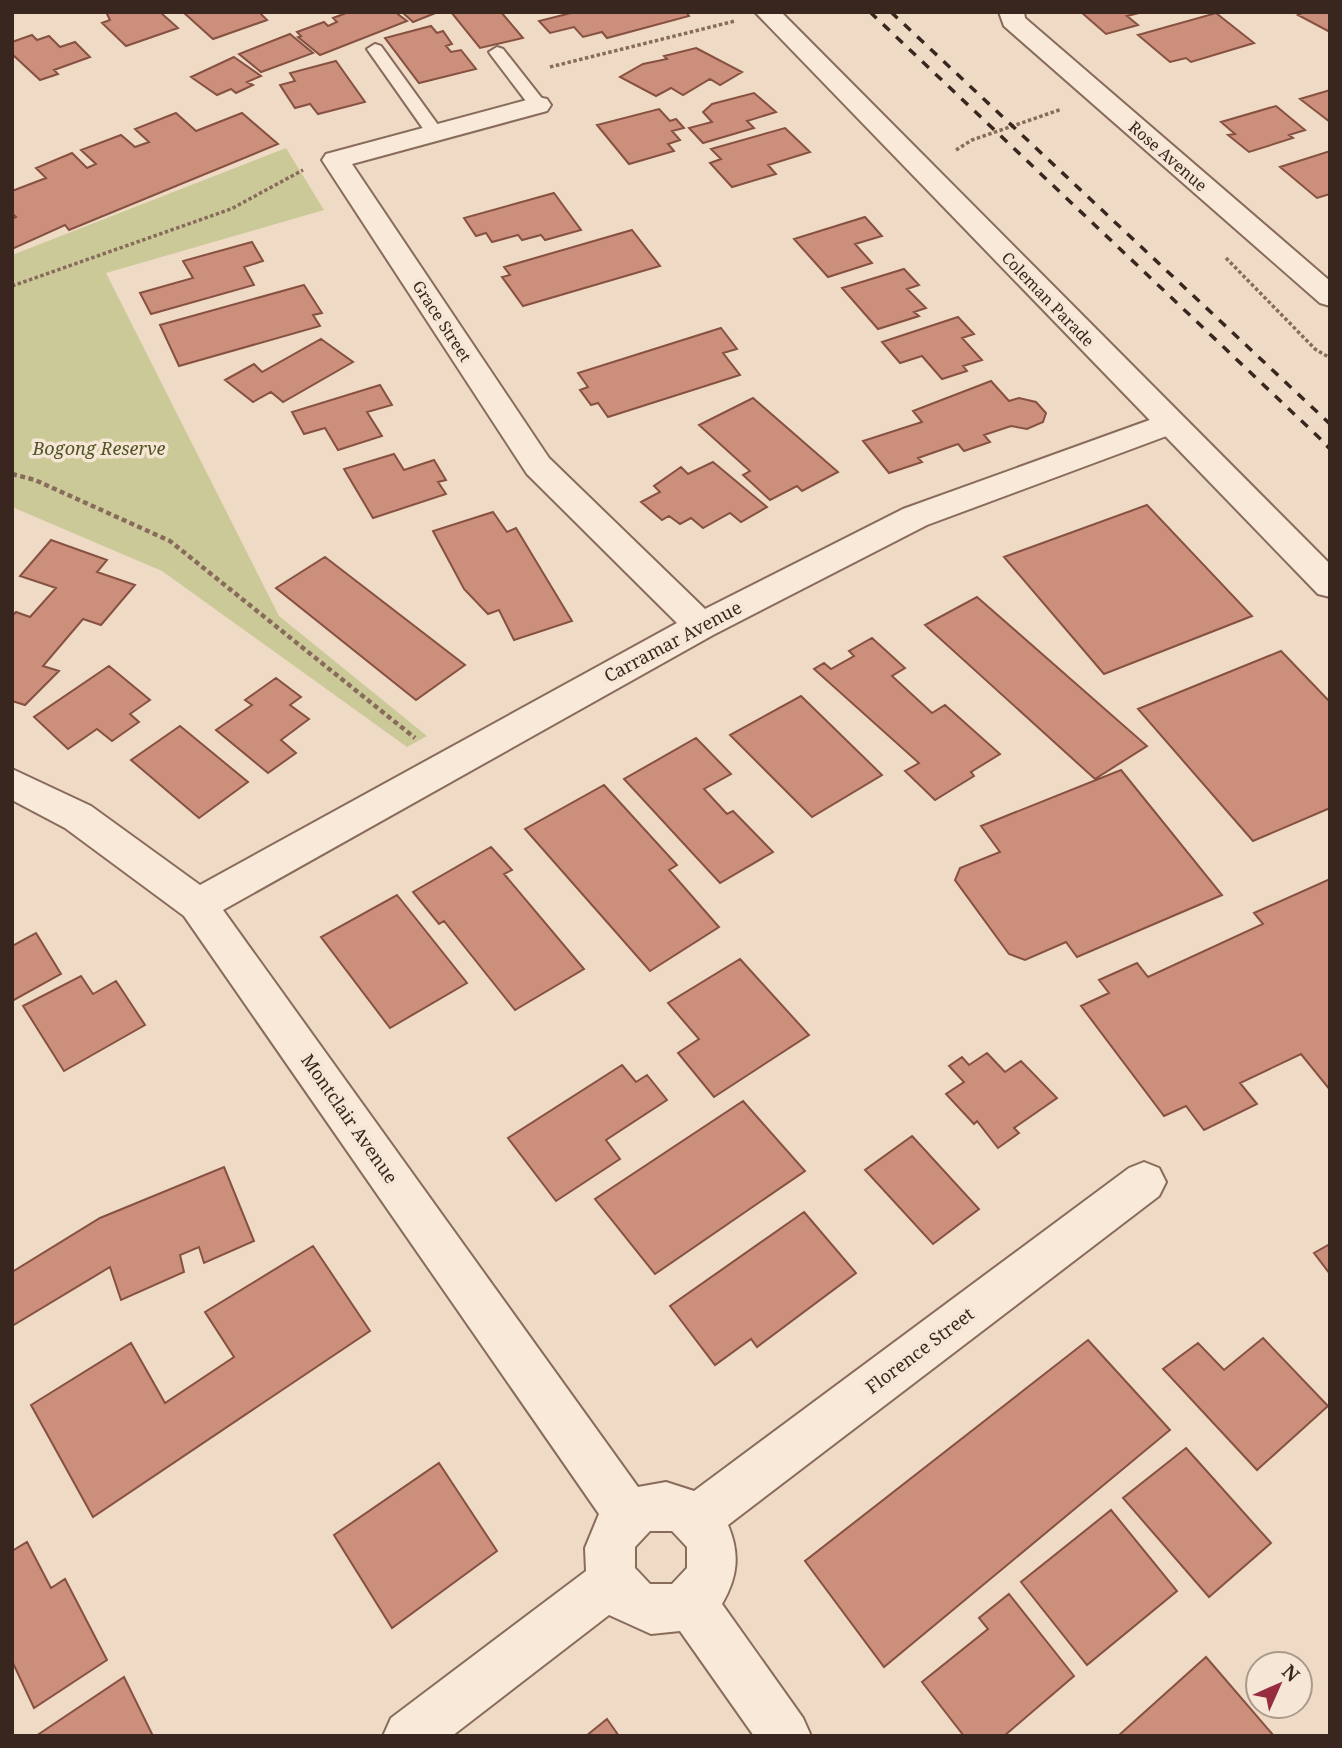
<svg xmlns="http://www.w3.org/2000/svg" width="1342" height="1748" font-family="'Noto Serif',serif">
	<style>
		.green { fill: #ccc999 }
		.building { fill: #cb8f7c; stroke: #875141; stroke-width: 2 }
		.lines { fill: none; stroke-linecap: round; stroke-linejoin: round }
		.service-casing { stroke: #886b5b; stroke-width: 4 }
		.minor-casing { stroke: #886b5b; stroke-width: 4 }
		.tertiary-casing { stroke: #886b5b; stroke-width: 4 }
		.path-far1 { stroke: #886b5b; stroke-width: 3.5; stroke-dasharray: 3.5 2.5; stroke-linecap: butt }
		.path { stroke: #886b5b; stroke-width: 4.5; stroke-dasharray: 5 3.5; stroke-linecap: butt }
		.service { fill: #f8e9d8; fill-rule: evenodd }
		.minor { fill: #f8e9d8; fill-rule: evenodd }
		.tertiary { fill: #f8e9d8; fill-rule: evenodd }
		.rail-far1 { stroke: #39271f; stroke-width: 3.5; stroke-dasharray: 9 9; stroke-linecap: butt }
		.rail { stroke: #39271f; stroke-width: 5; stroke-dasharray: 11 11; stroke-linecap: butt }
		.labels { text-anchor: middle; stroke-width: 7; stroke-linejoin: round; paint-order: stroke }
		.far-street-label { font-size: 16px; fill: #39271f; stroke: #f5e6d5 }
		.park-label { font-size: 18px; font-style: italic; fill: #515526; stroke: #f5e6d5 }
		.street-label { font-size: 18px; fill: #39271f; stroke: #f5e6d5 }
	</style>
	<rect width="100%" height="100%" fill="#eedac5"/>
	<path class="green" d="M286 148 324 210 106 273 279 616 427 736 407 747 162 571 12 507V255Z"/>
	<path class="building" d="M106 12H160L178 28 126 46 102 23 110 20Z
		M183 12H259L267 20 213 39Z
		M349 12H395L407 21 320 55 298 37 301 36 297 32 324 22 328 26 337 22 333 18Z
		M402 12H438L413 22Z
		M451 12H501L523 38 480 48Z
		M575 12H686L689 16 607 38 602 32 583 37 574 27 550 33 539 21Z
		M1081 12H1143L1127 16 1138 25 1106 34Z
		M1304 12H1330V32L1298 15Z
		M1216 13 1254 43 1191 62 1186 58 1170 62 1138 35Z
		M431 26 437 33 443 31 452 44 446 46 451 52 461 50 476 69 419 83 385 38Z
		M290 34 313 53 261 72 239 54Z
		M32 35 37 40 49 36 60 47 75 42 90 57 54 70 58 74 40 80 12 54V42Z
		M696 48 742 72 720 85 710 79 683 95 671 88 656 96 620 77 643 64 667 59 664 56Z
		M234 57 261 76 247 82 253 85 236 93 231 89 217 95 191 77Z
		M336 61 365 102 318 114 310 104 295 108 280 85 295 81 290 73Z
		M1330 90V122L1300 99Z
		M754 93 776 112 747 121 754 128 703 143 689 128 712 122 703 112 712 104Z
		M1276 106 1305 130 1289 135 1293 138 1249 152 1228 135 1235 134 1221 122Z
		M659 109 670 121 676 119 684 128 672 131 680 140 668 144 674 151 629 164 597 125Z
		M176 113 196 131 242 113 278 144 69 230 65 225 12 249V219L16 217 12 213V191L46 178 36 168 72 153 87 168 96 164 81 150 121 135 135 147 149 142 135 129Z
		M785 128 810 152 768 165 776 174 732 187 710 163 721 159 711 149Z
		M1330 151V194L1317 198 1280 167Z
		M554 193 581 230 545 240 541 235 522 240 518 235 492 242 486 233 476 236 464 218Z
		M865 217 882 236 855 244 872 263 828 277 794 239Z
		M632 230 660 266 523 306 502 277 510 275 504 267Z
		M252 242 263 261 244 267 254 285 151 314 140 293 193 278 183 261Z
		M904 269 919 285 907 289 926 308 914 312 919 316 878 329 842 288Z
		M304 285 322 313 313 315 320 326 179 366 160 325Z
		M958 317 974 334 962 338 982 360 963 366 967 371 942 379 922 356 900 363 882 342Z
		M721 328 737 349 723 353 740 375 608 417 598 403 591 405 580 390 588 387 578 373Z
		M321 339 353 362 283 402 271 392 253 402 225 380 254 364 262 372Z
		M991 381 1009 401 1019 398 1036 402 1046 413 1043 422 1027 429 1011 426 984 435 990 442 964 451 958 444 918 458 922 462 889 473 863 441 922 422 913 411Z
		M380 385 392 405 367 412 382 436 338 450 325 428 304 434 292 412Z
		M753 398 838 472 802 491 797 486 770 500 743 475 750 471 699 425Z
		M394 454 404 470 434 460 446 480 438 482 446 494 373 518 344 469Z
		M713 462 767 507 741 522 730 513 703 528 691 518 680 524 669 516 662 520 641 502 660 492 654 486 681 467 688 474Z
		M1147 505 1252 616 1104 674 1004 557Z
		M493 512 507 532 516 528 572 621 514 640 499 610 488 614 464 589 433 531Z
		M51 540 107 560 97 572 135 585 101 625 83 619 43 666 59 671 25 705 12 701V616L16 612 30 617 56 588 20 576Z
		M325 557 465 665 416 700 276 588Z
		M977 597 1147 746 1095 779 925 625Z
		M872 638 905 668 892 676 932 713 945 705 1000 754 971 772 974 776 935 800 905 771 919 763 814 669 824 663 831 669 854 656 849 651Z
		M1281 651 1330 702V808L1253 841 1138 709Z
		M109 666 150 700 130 714 139 722 112 741 97 729 68 749 34 717Z
		M276 678 301 697 290 705 309 719 281 740 296 753 268 773 216 730 252 705 245 700Z
		M801 696 882 775 812 817 730 735Z
		M180 726 248 782 199 818 131 760Z
		M696 738 731 774 704 789 727 814 733 811 773 852 720 883 624 779Z
		M1121 770 1222 895 1077 957 1066 942 1025 960 1009 954 955 880 960 868 1000 852 981 826Z
		M604 785 677 865 669 870 719 927 650 971 525 829Z
		M491 847 512 870 504 874 584 969 515 1010 444 921 439 924 413 892Z
		M1330 879V1090L1301 1054 1240 1083 1257 1104 1204 1130 1186 1106 1164 1116 1081 1006 1109 993 1099 980 1137 963 1148 977 1263 924 1254 913Z
		M397 895 467 983 390 1028 321 937Z
		M36 933 61 974 12 1001V946Z
		M740 959 809 1035 714 1097 678 1053 699 1039 668 1003Z
		M81 976 93 994 116 981 145 1025 64 1071 23 1006Z
		M987 1053 1005 1072 1021 1061 1057 1098 1014 1128 1019 1133 998 1148 977 1121 974 1124 946 1094 964 1082 949 1066 962 1057 969 1065Z
		M622 1065 636 1082 647 1075 667 1100 606 1140 620 1159 556 1201 508 1138Z
		M743 1101 805 1171 655 1274 595 1199Z
		M912 1136 979 1209 933 1244 865 1170Z
		M224 1167 254 1241 204 1263 199 1247 180 1255 184 1272 121 1300 110 1267 12 1326V1272L100 1218Z
		M804 1212 856 1273 757 1347 751 1339 715 1365 670 1306Z
		M1330 1244V1274L1314 1253Z
		M313 1246 370 1331 93 1517 31 1405 131 1343 165 1403 234 1357 205 1312Z
		M1263 1338 1328 1406 1257 1470 1163 1369 1198 1343 1224 1370Z
		M1088 1340 1170 1430 884 1667 805 1561Z
		M1186 1448 1271 1543 1209 1597 1123 1498Z
		M439 1463 497 1551 392 1628 334 1535Z
		M1111 1510 1177 1591 1087 1665 1021 1582Z
		M27 1542 51 1588 65 1579 107 1660 34 1708 12 1661V1551Z
		M1009 1594 1074 1676 1004 1736H964L922 1682 988 1629 979 1618Z
		M1206 1657 1274 1736H1118Z
		M124 1677 153 1736H36Z
		M607 1719 619 1736H586Z"/>
	<g class="lines">
		<g class="service-casing">
			<path id="service" d="M375 44 381 46 441 129 444 133 441 137H429L367 49Z
				M497 47 503 49 544 101 546 105 544 109H532L491 55 489 52Z"/>
		</g>
		<g class="minor-casing">
			<path id="minor" d="M999 12H1024L1025 18 1330 281V306L1320 303 1004 26Z
				M538 97 547 99 551 105 547 111 352 164 549 458 705 609 903 509 1158 417 1169 414 1180 417 1185 424 1180 431 927 525 713 635 223 910 638 1487 666 1482 694 1491 1129 1168 1144 1162 1159 1168 1166 1182 1159 1196 728 1525C740 1554 738 1576 722 1604L803 1718 811 1736H754L680 1631 651 1634 609 1615 452 1736H383L391 1718 586 1571 585 1548 599 1514 184 916 65 828 12 800V769L91 806 200 885 677 623 527 474 322 160 326 154ZM650 1531H672L687 1547V1568L672 1584H650L635 1568V1547Z"/>
		</g>
		<g class="tertiary-casing">
			<path id="tertiary" d="M755 12H781L1330 564V597L1318 594Z"/>
		</g>
		<path class="path-far1" d="M550 67 735 21
			M956 150 972 140 1062 109
			M1226 258 1315 349 1330 358
			M12 286 231 209 303 170"/>
		<path class="path" d="M12 474 35 480 170 541 415 738"/>
		<use href="#service" class="service"/>
		<use href="#minor" class="minor"/>
		<use href="#tertiary" class="tertiary"/>
		<path class="rail-far1" d="M870 12 1329 447
			M891 12 1330 424"/>
		<path class="rail" d="M1327 445 1330 448"/>
	</g>
	<g class="labels">
		<g class="far-street-label">
			<text transform="translate(1168 156) rotate(41)" y="6">Rose Avenue</text>
			<text transform="translate(1048 299) rotate(46)" y="6">Coleman Parade</text>
			<text transform="translate(442 321) rotate(57)" y="6">Grace Street</text>
		</g>
		<g class="park-label">
			<text x="99" y="455">Bogong Reserve</text>
		</g>
		<g class="street-label">
			<text transform="translate(673 642) rotate(-28)" y="6">Carramar Avenue</text>
			<text transform="translate(349 1119) rotate(55)" y="6">Montclair Avenue</text>
			<text transform="translate(920 1351) rotate(-37)" y="6">Florence Street</text>
		</g>
	</g>
	<rect width="1342" height="1748" fill="none" stroke="#39271f" stroke-width="28"/>
	<g transform="translate(1279 1685) rotate(45)"><circle r="33" fill="#f5e6d5" stroke="#aa9a8c" stroke-width="2"/>
	<path d="M0-5L12 26L0 18L-12 26Z" fill="#972c40"/>
	<text y="-10" font-size="19" font-weight="bold" text-anchor="middle" fill="#39271f">N</text>
	</g>
</svg>
